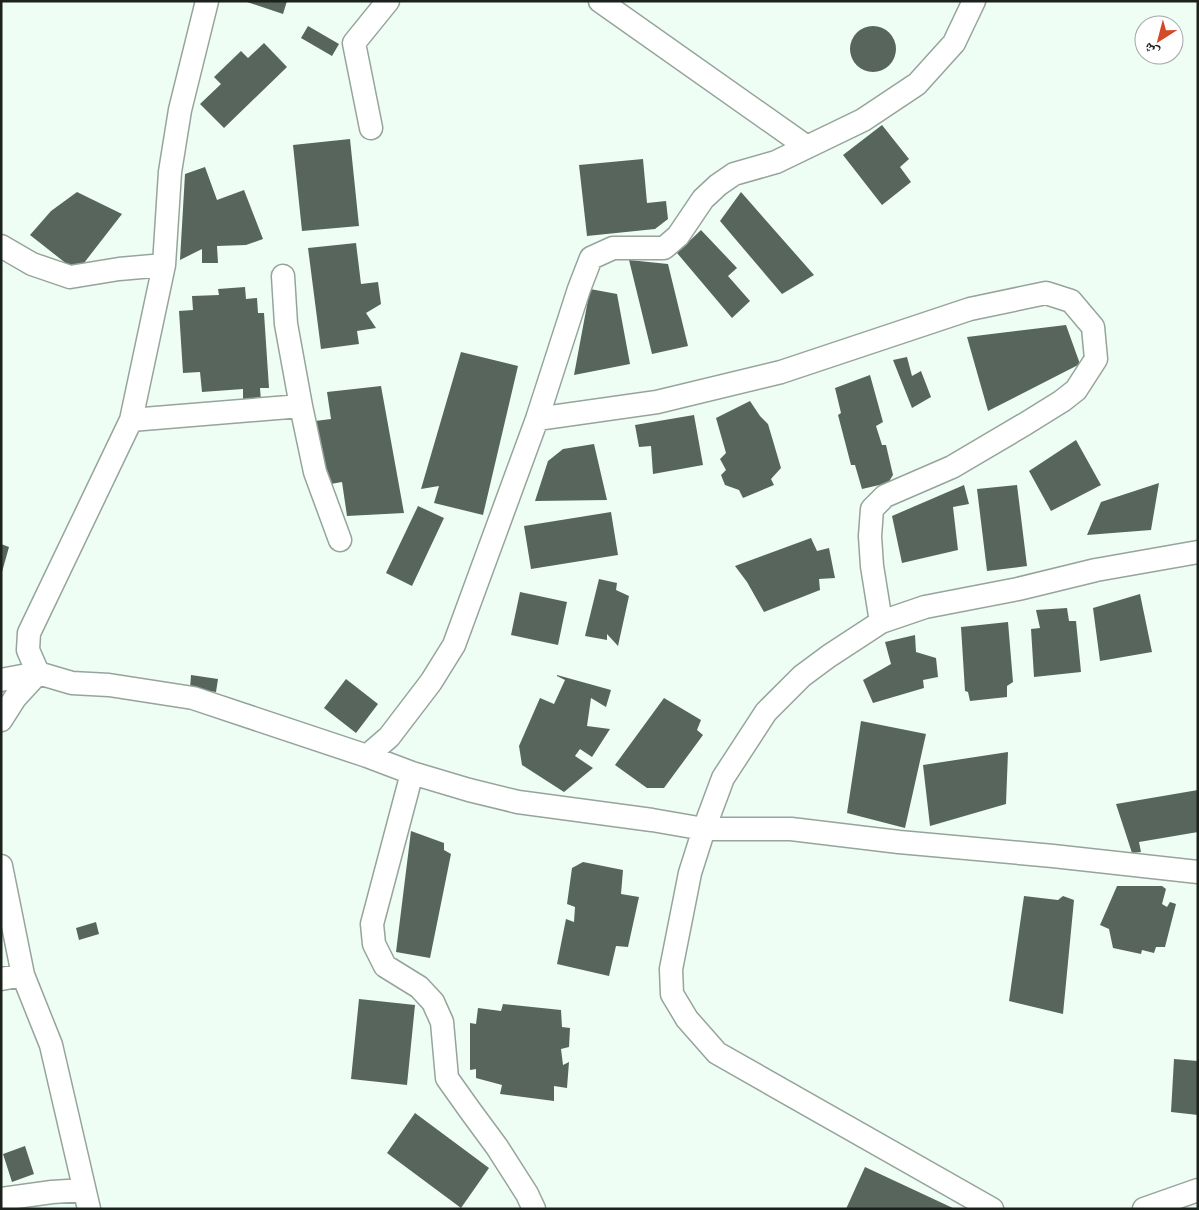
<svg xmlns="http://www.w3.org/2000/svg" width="1199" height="1210" font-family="Merriweather,'Noto Naskh Arabic',serif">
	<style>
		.building { fill: #58655d }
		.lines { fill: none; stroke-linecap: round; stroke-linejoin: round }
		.street-casing { stroke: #96a49b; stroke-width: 25 }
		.street { stroke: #fff; stroke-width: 22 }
	</style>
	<rect width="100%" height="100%" fill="#eefef5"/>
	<path class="building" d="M244 1H287L283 14Z
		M308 26 339 44 332 56 301 38Z
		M850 49a23 23 0 1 1 46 0a23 23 0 1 1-46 0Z
		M264 43 287 67 224 128 200 104 221 84 214 77 241 51 248 58Z
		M882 125 909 159 900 167 911 182 882 205 843 155Z
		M350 139 359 226 302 231 293 145Z
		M643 159 647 203 666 201 668 219 655 229 587 236 579 165Z
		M205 167 217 200 244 190 263 239 246 245 217 246 218 263H202V249L180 260 185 174Z
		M77 192 122 214 77 272 30 235 51 211Z
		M741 192 814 275 782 294 720 221Z
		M701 230 737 268 728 276 750 301 732 318 677 253Z
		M356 243 361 284 378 282 381 304 366 313 376 328 357 331 359 344 321 349 308 248Z
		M629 260 668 264 688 346 652 354Z
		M245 287 246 299 257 298 258 313H264L269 388H260L261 401 243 402V389L202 392 200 372 183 373 179 311 193 310 192 296 219 295 218 289Z
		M590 289 617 294 630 364 574 375Z
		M1066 325 1080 364 988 411 967 337Z
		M461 352 518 366 483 515 434 503 439 486 421 489Z
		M907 357 912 376 921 371 931 397 912 408 893 360Z
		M870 375 883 422 876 426 882 445H886L893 475 888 483 862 489 855 465H851L838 415 841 413 835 388Z
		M381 386 404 513 347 516 342 482 325 485 315 421 331 419 327 392Z
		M750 401 760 416 768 424 781 468 771 479 774 485 743 498 739 490 725 485 721 475 726 470 720 459 726 453 716 418Z
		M694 415 703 465 653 474 651 446 639 447 635 425Z
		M1076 440 1101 485 1051 511 1029 471Z
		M594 444 607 500 535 501 548 461 563 449Z
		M1159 483 1151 530 1087 535 1101 502Z
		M964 485 969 504 953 507 958 550 902 563 892 516Z
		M1017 485 1027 566 987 571 977 489Z
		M418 506 444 518 412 586 386 573Z
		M611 512 618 555 531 569 524 526Z
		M811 538 817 551 829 548 835 578 819 579 820 590 764 612 747 582 735 566Z
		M1 544 9 547 2 572H1Z
		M599 579 617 583 616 590 629 596 618 646 607 634V640L585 636Z
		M520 592 567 602 558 645 511 635Z
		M1140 594 1152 652 1100 661 1093 608Z
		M1067 608 1069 621H1076L1081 672 1034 677 1031 629 1040 628 1036 610Z
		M1008 622 1013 682 1007 686V697L970 701 968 692 965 691 961 627Z
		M915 635 916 652 936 658 938 677 923 680 924 688 873 703 863 680 891 664 885 642Z
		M191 675 218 679 216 692 190 689Z
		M557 675 611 690 606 707 591 698 587 726 610 729 592 757 580 749 575 756 593 768 564 792 522 765 519 746 540 698 554 704 565 680 557 676Z
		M346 679 378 704 356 733 324 708Z
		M664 698 701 720 697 730 703 735 664 788H647L615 765Z
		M861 721 926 734 905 828 847 813Z
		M1008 752 1006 804 930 826 923 765Z
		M1198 790V832L1139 842 1141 852 1132 853 1116 804Z
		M411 831 444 843V850L451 854 430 958 396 952Z
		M583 862 623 870 621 894 639 897 628 947 616 946 609 976 557 964 566 919 574 922 575 907 567 904 572 868Z
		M1117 886H1162L1166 889 1162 904 1167 907 1170 902 1176 904 1165 947H1156L1154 953 1142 950 1141 954 1113 948 1109 929 1100 925Z
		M1024 896 1058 900 1063 896 1074 900 1063 1014 1009 1001Z
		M96 922 99 934 79 940 76 928Z
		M359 999 415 1005 407 1085 351 1079Z
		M503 1004 561 1010 562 1027 570 1028 569 1047 561 1049 563 1065 569 1062 567 1088 554 1086V1101L500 1094 502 1085 476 1078V1069L470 1070V1023L476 1024 478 1008 501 1011Z
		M1174 1059 1198 1061V1115L1171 1112Z
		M415 1113 489 1168 461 1208 387 1153Z
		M25 1146 34 1174 12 1182 3 1154Z
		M865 1167 955 1209H846Z"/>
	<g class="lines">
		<g class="street-casing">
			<path id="street" d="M600 1 807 147
				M371 128 354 43 388 1
				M1 246 32 264 70 277 119 269 164 265
				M283 276 286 324 301 406
				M537 419 657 402 781 372 970 309 1046 293 1071 301 1093 327 1096 359 1076 390 1062 401 1025 424 952 467 885 496 872 509 870 536 872 566 881 622
				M131 420 301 406 315 472 340 540
				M38 673 28 650 29 633 131 420 164 265 170 172 180 110 207 1
				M1 680 38 673 72 683 109 685 193 698 367 756 412 773 469 790 518 802 652 820 704 829H791L899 842 1053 856 1198 872
				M1 720 15 698 38 673
				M367 756 389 737 431 682 454 645 537 419 579 289 591 258 613 248H664L678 236 703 199 718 185 734 174 776 162 863 120 917 84 954 43 974 1
				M412 773 372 924 374 944 385 966 419 987 433 1002 442 1022 447 1078 469 1109 497 1147 527 1194 534 1209
				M1 866 23 975 51 1045 89 1209
				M1 979 23 975
				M1 1199 52 1192 84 1190
				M992 1209 717 1053 687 1019 672 994 671 969 690 873 704 829 723 778 766 712 802 676 829 656 881 622 925 607 1018 589 1096 570 1198 552
				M1144 1209 1198 1190"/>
		</g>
		<use href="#street" class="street"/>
	</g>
	<rect width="1199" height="1210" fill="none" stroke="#1b211d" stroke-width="5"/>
	<g transform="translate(1159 40) rotate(216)"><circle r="24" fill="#ffffff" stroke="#a4a6a5"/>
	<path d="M0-4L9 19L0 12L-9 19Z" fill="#d44a27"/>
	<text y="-8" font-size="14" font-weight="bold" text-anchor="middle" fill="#1b211d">ش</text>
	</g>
</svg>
